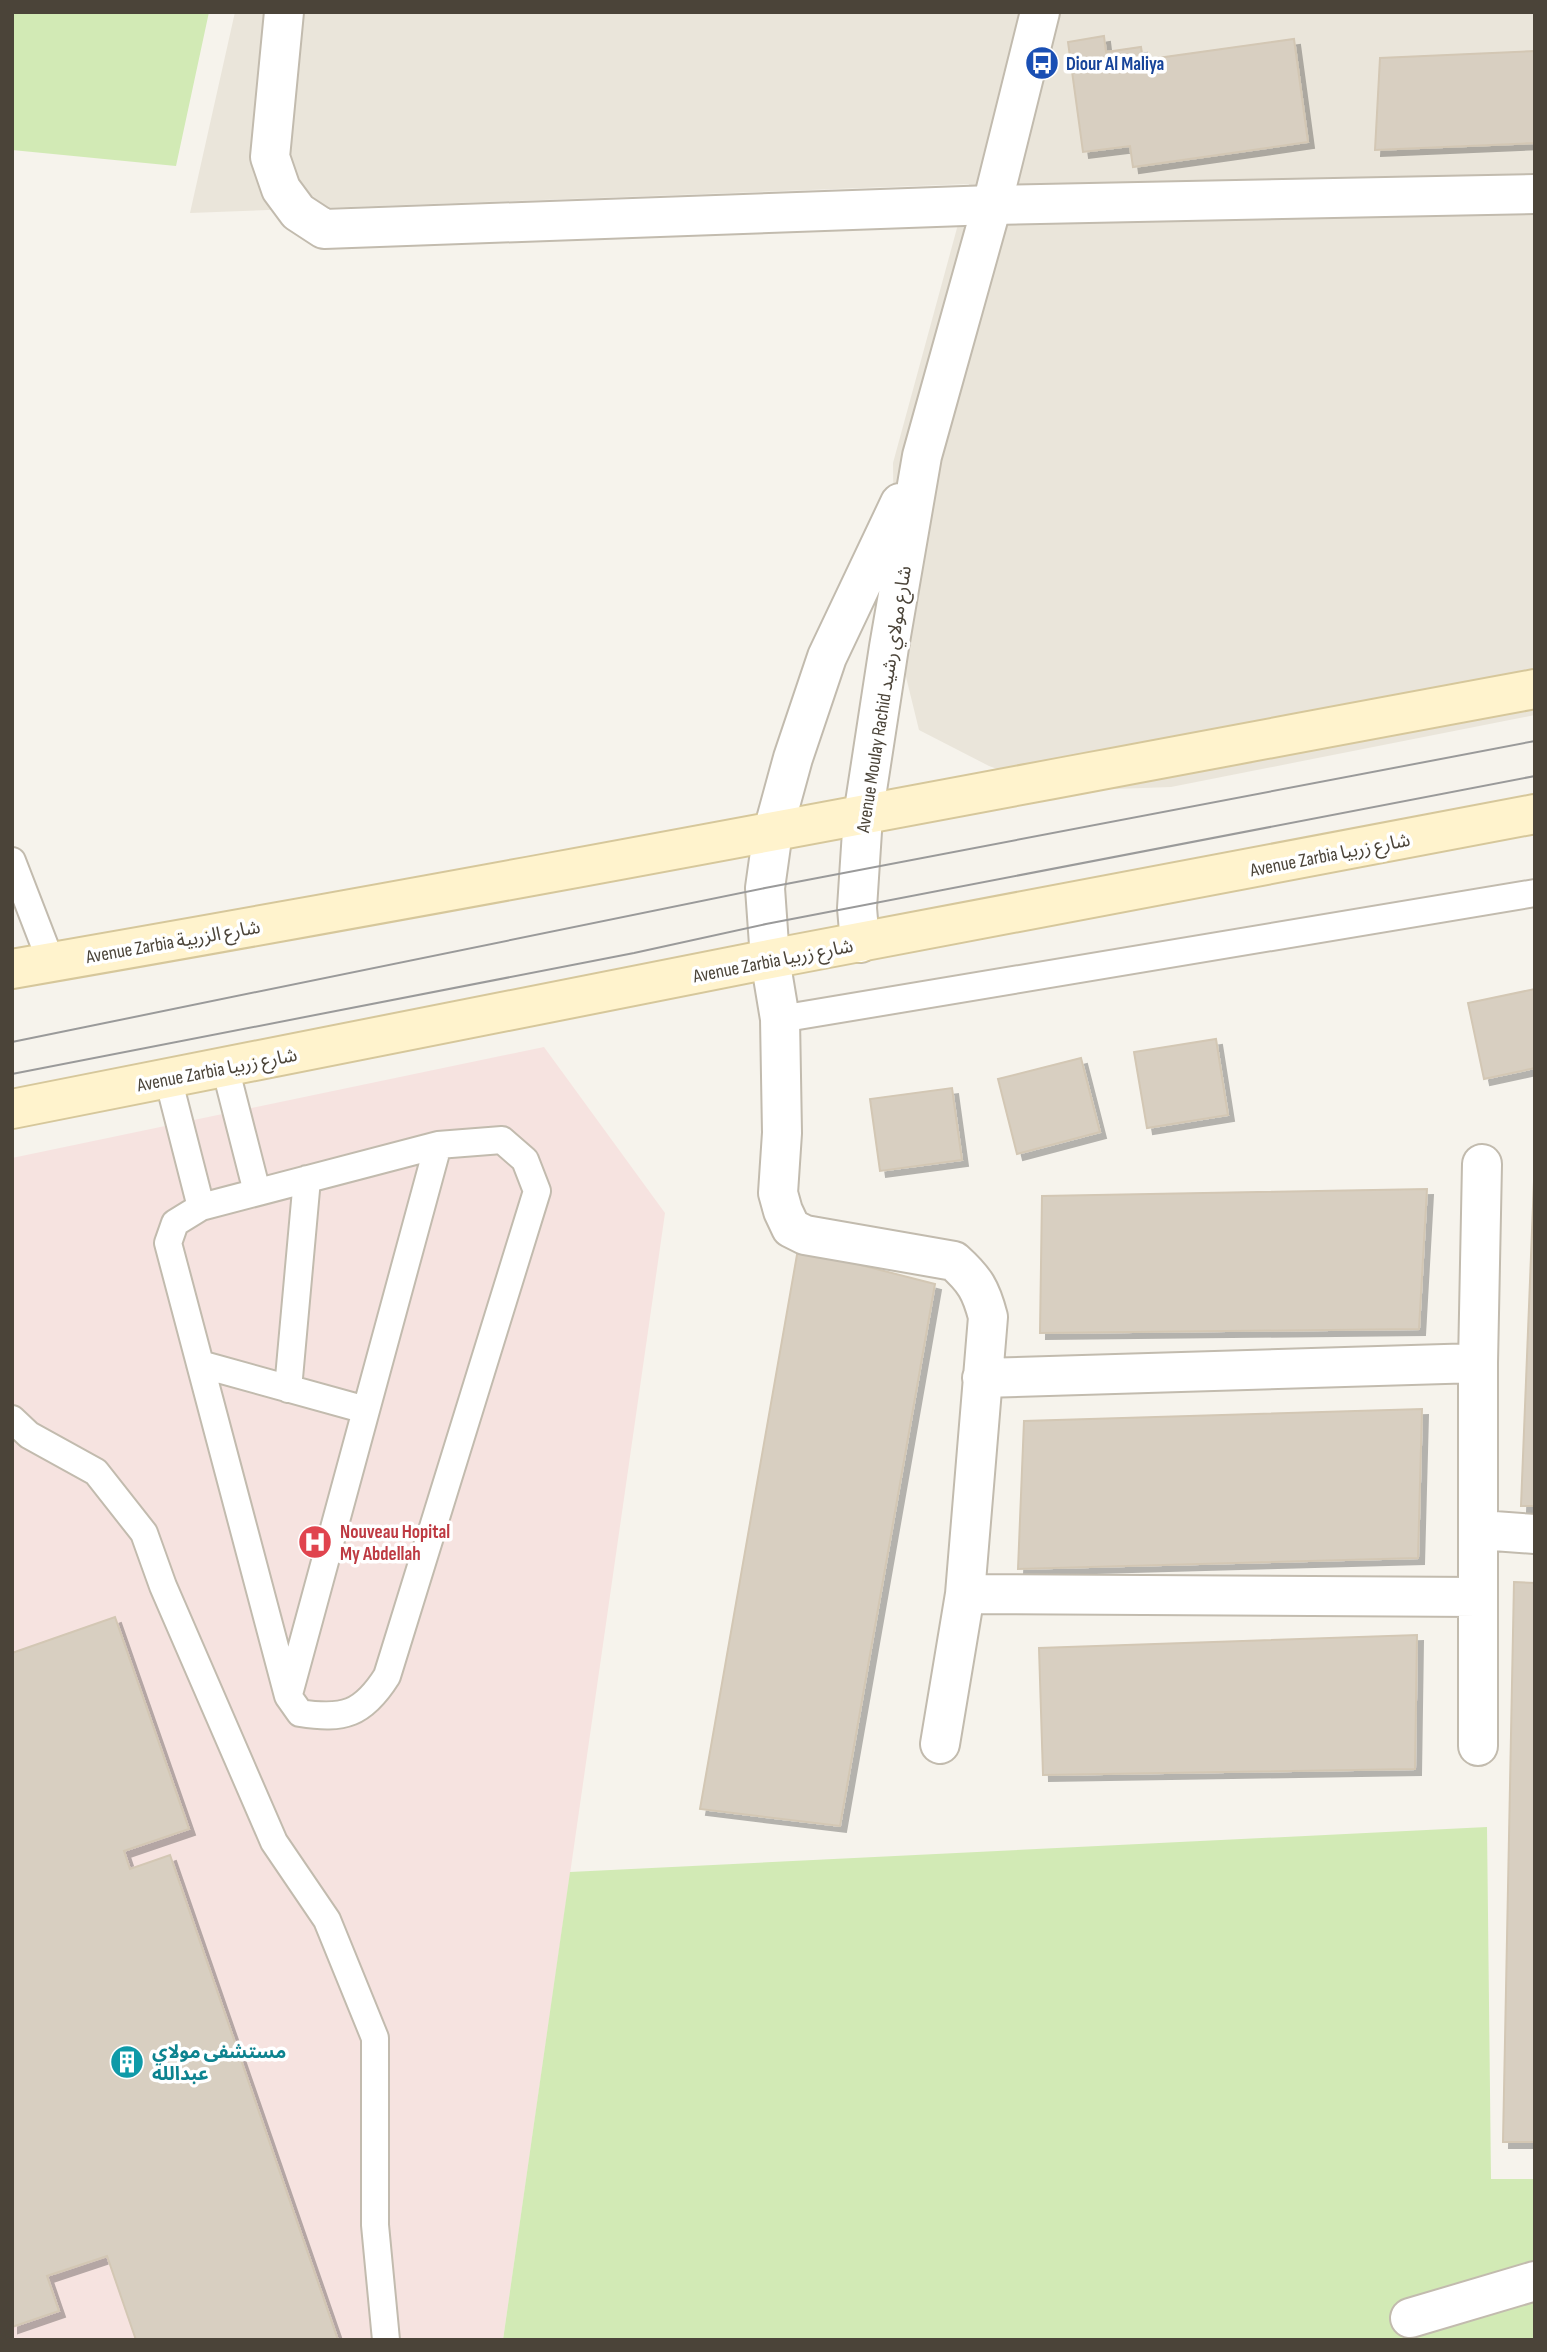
<svg xmlns="http://www.w3.org/2000/svg" width="1547" height="2352" font-family="'Sofia Sans Condensed','Noto Sans Arabic',sans-serif">
	<style>
		.residential { fill: #eae5da }
		.medical { fill: #f6e3e0 }
		.green { fill: #d2eab5 }
		.building { fill: #d8cfc1; stroke: #d3c7b4; stroke-width: 2; filter: url(#shadow) }
		.lines { fill: none; stroke-linecap: round; stroke-linejoin: round }
		.service-casing { stroke: #c2bbae; stroke-width: 30 }
		.minor-casing { stroke: #c2bbae; stroke-width: 42 }
		.tertiary-casing { stroke: #c2bbae; stroke-width: 42 }
		.secondary-casing { stroke: #d6c79b; stroke-width: 42 }
		.service { stroke: #fff; stroke-width: 26 }
		.minor { stroke: #fff; stroke-width: 38 }
		.tertiary { stroke: #fff; stroke-width: 38 }
		.secondary { stroke: #fff3cd; stroke-width: 38 }
		.tram { stroke: #9a9a9a; stroke-width: 2 }
		.labels { text-anchor: middle; stroke-width: 7; stroke-linejoin: round; paint-order: stroke }
		.transit-label { font-size: 19px; font-weight: bold; fill: #164399; stroke: #fff; text-anchor: start }
		.street-label { font-size: 19px; fill: #4b4439; stroke: #fff }
		.health-label { font-size: 19px; font-weight: bold; fill: #be3a42; stroke: #fff; text-anchor: start }
		.culture-label { font-size: 19px; font-weight: bold; fill: #0d838f; stroke: #fff; text-anchor: start }
	</style>
	<defs>
		<filter id="shadow"><feDropShadow dx="6" dy="6" stdDeviation="0" flood-color="#0004"/></filter>
	</defs>
	<rect width="100%" height="100%" fill="#f6f3ec"/>
	<path class="residential" d="M235 12H1535V715L1171 787 1058 791 989 766 919 730 895 632 893 463 969 184 190 213Z"/>
	<path class="medical" d="M544 1047 665 1213 503 2340H12V1158Z"/>
	<path class="green" d="M12 12H209L176 166 12 150Z
		M1487 1827 1491 2179H1535V2340H503L570 1872Z"/>
	<path class="building" d="M1104 36 1106 52 1141 47 1143 60 1294 39 1308 142 1133 167 1130 146 1083 152 1068 42Z
		M1535 51V143L1375 150 1380 58Z
		M1535 989V1068L1484 1079 1468 1003Z
		M1216 1039 1228 1115 1147 1128 1134 1052Z
		M1081 1058 1100 1132 1017 1154 998 1079Z
		M952 1088 962 1160 880 1171 870 1099Z
		M1535 1156V1506H1521Z
		M1427 1189 1419 1329 1040 1333 1042 1196Z
		M798 1249 935 1284 840 1826 700 1809Z
		M1422 1409 1418 1558 1018 1569 1024 1421Z
		M1514 1582 1535 1583V2142H1503Z
		M115 1617 189 1829 124 1851 130 1869 170 1855 338 2340H136L107 2256 47 2276 59 2311 12 2327V1653Z
		M1417 1635 1415 1769 1043 1775 1039 1648Z"/>
	<g class="lines">
		<g class="service-casing">
			<path id="service" d="M12 861 51 962
				M780 1019 1535 893
				M225 1067 257 1192
				M168 1078 201 1207
				M502 1140 525 1160 537 1191 387 1676C363 1714 344 1720 300 1713L288 1696 168 1243 175 1223 201 1207 438 1145Z
				M200 1364 366 1410
				M288 1389 307 1179
				M12 1419 29 1435 96 1472 144 1533 163 1586 274 1842 327 1920 375 2038V2225L386 2340
				M289 1694 438 1145"/>
		</g>
		<g class="minor-casing">
			<path id="minor" d="M284 12 270 157 281 189 298 212 324 229 992 205 1535 194
				M770 959 780 1019 782 1133 778 1193 783 1211 791 1228 805 1235 954 1261C975 1280 981 1290 988 1317L965 1594 940 1744
				M982 1378 1478 1363
				M1480 1530 1535 1534
				M965 1594 1478 1597
				M1478 1746V1363L1482 1164
				M1410 2318 1535 2281"/>
		</g>
		<g class="tertiary-casing">
			<path id="tertiary" d="M860 943 857 908 863 816 889 647 922 456 992 205 1040 12
				M770 959 765 888 773 831 793 758 827 657 900 503"/>
		</g>
		<g class="secondary-casing">
			<path id="secondary" d="M12 969C521 881 1027 783 1535 689
				M12 1109 770 959 1535 814"/>
		</g>
		<use href="#service" class="service"/>
		<use href="#minor" class="minor"/>
		<use href="#tertiary" class="tertiary"/>
		<use href="#secondary" class="secondary"/>
		<path class="tram" d="M12 1042 765 888 1535 741
			M12 1074 634 953 766 924 1535 776"/>
	</g>
	<defs>
		<g id="bus-disc" transform="scale(1.75)"><circle r="9.5" fill="#1a4fb4" stroke="#fff"/><path d="M-5-6H5V4H4V6H2V4H-2V6H-4V4H-5ZM-3.5-4V0h7V-4ZM-3.5 1.2v1.5H-2V1.2ZM2 1.2v1.5H3.5V1.2Z" fill="#fff"/></g>
		<g id="hospital-disc" transform="scale(1.75)"><circle r="9.5" fill="#e0444e" stroke="#fff"/><path d="M-5-5h3v3.5h4V-5h3V5h-3V1.5h-4V5h-3Z" fill="#fff"/></g>
		<g id="building-disc" transform="scale(1.75)"><circle r="9.5" fill="#0f9aa8" stroke="#fff"/><path d="M-4-6H4V6H1V3H-1V6H-4ZM-2.5-4.3h1.7v1.8h-1.7ZM.8-4.3h1.7v1.8H.8ZM-2.5-1h1.7V.8h-1.7ZM.8-1h1.7V.8H.8Z" fill="#fff"/></g>
	</defs>
	<g fill-rule="evenodd">
		<use href="#bus-disc" x="1042" y="63"/>
		<use href="#hospital-disc" x="315" y="1542"/>
		<use href="#building-disc" x="127" y="2062"/>
	</g>
	<g class="labels">
		<g class="transit-label">
			<text x="1066" y="70">Diour Al Maliya</text>
		</g>
		<g class="street-label">
			<text transform="translate(883 699) rotate(-81)" y="7">Avenue Moulay Rachid شارع مولاي رشيد</text>
			<text transform="translate(1330 854) rotate(-11)" y="7">Avenue Zarbia شارع زربيا</text>
			<text transform="translate(173 941) rotate(-10)" y="7">Avenue Zarbia شارع الزربية</text>
			<text transform="translate(773 960) rotate(-11)" y="7">Avenue Zarbia شارع زربيا</text>
			<text transform="translate(217 1069) rotate(-11)" y="7">Avenue Zarbia شارع زربيا</text>
		</g>
		<g class="health-label">
			<text x="340" y="1538">Nouveau Hopital<tspan x="340" dy="22">My Abdellah</tspan></text>
		</g>
		<g class="culture-label">
			<text x="152" y="2058">مستشفى مولاي<tspan x="152" dy="22">عبدالله</tspan></text>
		</g>
	</g>
	<rect width="1547" height="2352" fill="none" stroke="#4b4439" stroke-width="28"/>
</svg>
